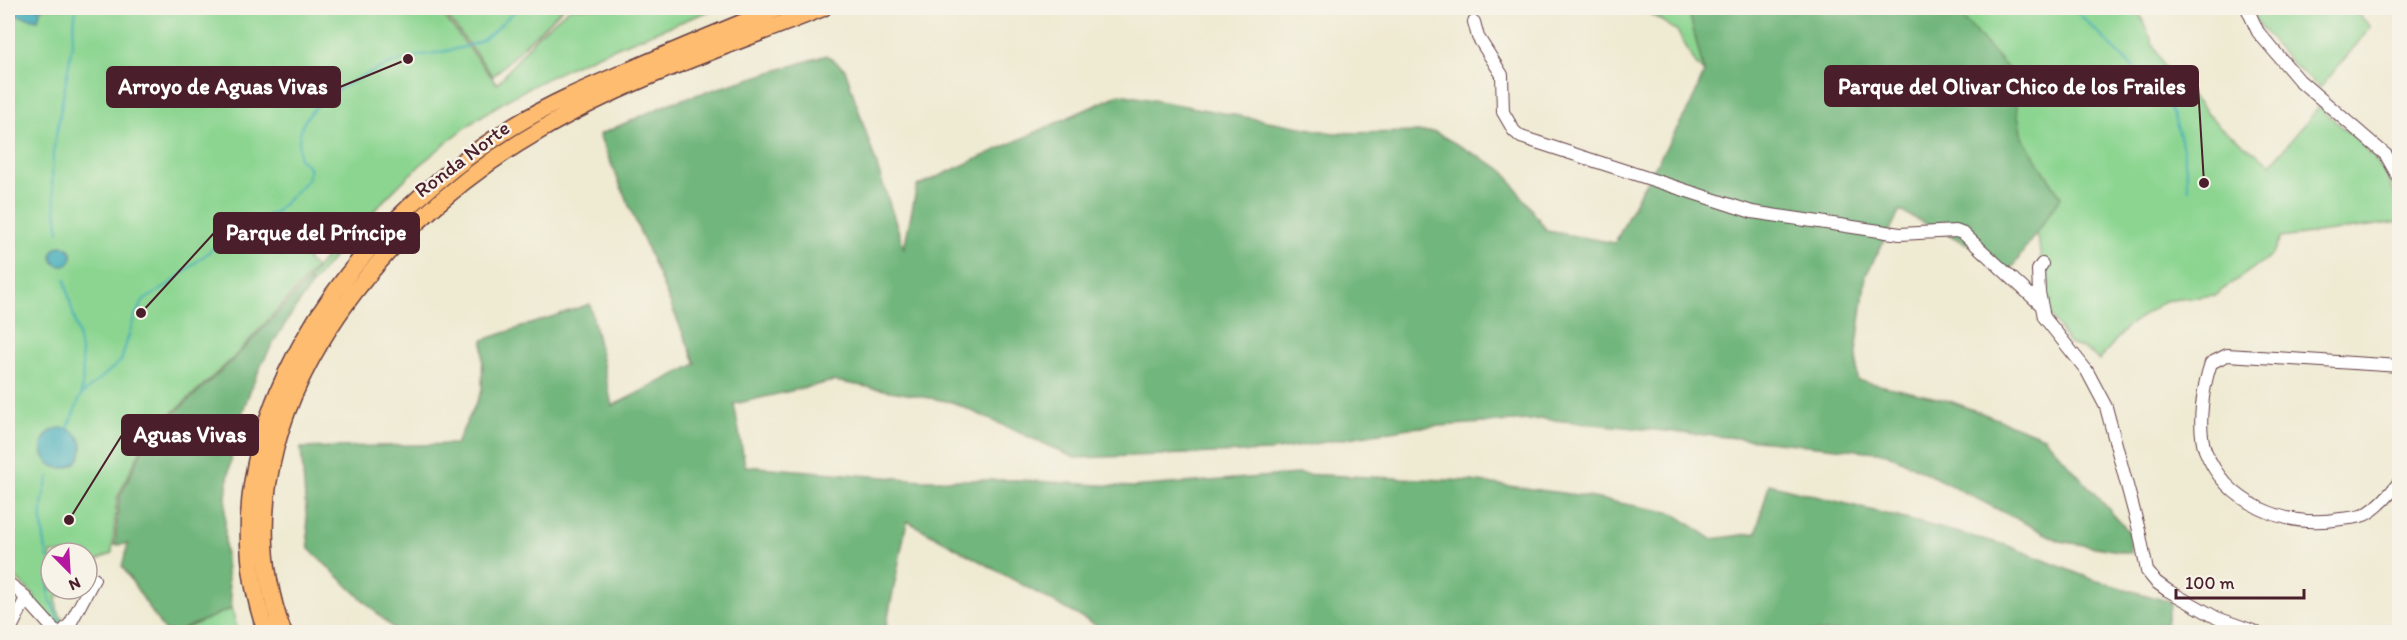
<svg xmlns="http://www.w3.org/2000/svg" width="2407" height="640" font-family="Itim,sans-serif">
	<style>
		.green { fill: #8cd591; stroke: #6b7a5e; stroke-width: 1.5 }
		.forest { fill: #71b67b; stroke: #5e6a53; stroke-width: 1.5 }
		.water { fill: #3cabb9; stroke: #436572; stroke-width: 1.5 }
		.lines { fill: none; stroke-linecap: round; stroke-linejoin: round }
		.stream { stroke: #3cabb9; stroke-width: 2 }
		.minor-casing { stroke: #633d44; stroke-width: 14 }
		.highway-casing { stroke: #633d44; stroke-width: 19 }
		.minor { stroke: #fff; stroke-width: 12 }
		.highway { stroke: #fdbc70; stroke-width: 16 }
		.labels { text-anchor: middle; stroke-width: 5; stroke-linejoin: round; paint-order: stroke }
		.street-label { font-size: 21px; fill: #4a1f2b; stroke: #f7f3e8 }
		.leader { fill: none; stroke: #4a1f2b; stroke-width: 2 }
		.callout-dot { fill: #4a1f2b; stroke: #f7f3e8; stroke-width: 2 }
		.callout { fill: #4a1f2b; stroke: #4a1f2b; stroke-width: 2 }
		.callout-label { font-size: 22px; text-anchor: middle; font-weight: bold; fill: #fff }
	</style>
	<rect width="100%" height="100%" fill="#f7f3e8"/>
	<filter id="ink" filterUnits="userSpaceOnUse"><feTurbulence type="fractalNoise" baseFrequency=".0167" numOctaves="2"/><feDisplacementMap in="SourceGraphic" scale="12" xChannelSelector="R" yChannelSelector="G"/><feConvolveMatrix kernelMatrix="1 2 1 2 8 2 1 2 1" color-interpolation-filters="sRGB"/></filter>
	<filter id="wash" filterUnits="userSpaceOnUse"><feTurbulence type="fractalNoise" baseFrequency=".008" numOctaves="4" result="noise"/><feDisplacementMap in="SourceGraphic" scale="24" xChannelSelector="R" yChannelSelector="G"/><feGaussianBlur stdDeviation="1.35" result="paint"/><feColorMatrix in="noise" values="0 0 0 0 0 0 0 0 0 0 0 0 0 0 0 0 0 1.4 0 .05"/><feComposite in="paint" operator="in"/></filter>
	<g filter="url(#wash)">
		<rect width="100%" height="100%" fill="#efead2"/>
		<path class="green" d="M8 8H438L497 84 538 35 570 8H717C633 41 543 71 469 125 408 170 359 224 312 284L308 280 332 249 322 242 298 246H307L313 251 307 260 316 268 233 358 148 435 117 498 112 553 92 563 87 576V553H51V589H80L56 597 57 609 64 622 57 628 32 601 35 596 8 571Z
			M441 8H563L493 76Z
			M1642 8H2137L2162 64 2220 127 2271 164 2319 107C2355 138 2399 170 2399 222L2280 238 2272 255 2215 295 2164 301 2126 328 2099 360 2083 348 2069 344 2047 310 2039 244 2027 206 1715 85 1696 64 1677 31Z
			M2250 8H2352L2371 27 2320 88C2293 66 2266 39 2250 8Z
			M232 608 238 632H177Z"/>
		<path class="forest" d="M1688 8H1954L2010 71 2022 137 2061 197 2007 275 1982 251 1900 211 1866 275 1857 346V380L1950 401 2044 437 2129 532 2131 553 2060 541 1887 453 1543 419 1409 428 1271 451 1075 458 952 402 834 381 734 404 745 466 922 480H1018L1132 487 1297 474 1471 481 1577 495 1673 513 1712 539 1756 533 1769 484 2006 545 2094 580 2171 602 2164 632H1108L907 521 885 632H397L309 549 301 448 456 444 482 391 483 340 590 304 612 406 696 364 599 135 670 103 827 55 845 69 904 248 917 186 1120 94 1333 133 1435 132 1503 170 1547 231 1615 243 1638 196 1691 104 1704 73Z
			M308 280 312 284C299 304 284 324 272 345 226 426 216 518 232 608L177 632H165L122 566 128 544 115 545 119 498 149 436 234 359Z"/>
		<path class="water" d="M15 8H41L38 20 10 14 8 27V11L14 12Z
			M52 256a10 10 0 1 1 20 0a10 10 0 1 1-20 0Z
			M42 448a20 20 0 1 1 40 0a20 20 0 1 1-40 0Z"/>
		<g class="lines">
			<path class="stream" d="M2073 8 2161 95C2182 123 2184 156 2189 190
				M59 232 52 180 53 153 70 58 76 8
				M65 279C72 316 88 355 81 393
				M67 430 81 395 121 361 134 318 143 301 167 286 227 237 277 211 307 180 310 168 299 158C299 147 298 136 302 126 317 93 376 68 409 58 431 52 455 52 476 43 492 36 505 19 518 8
				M48 559C41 529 38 506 49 477
				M48 572 49 597 60 623"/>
		</g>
	</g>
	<g filter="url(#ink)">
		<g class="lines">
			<g class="minor-casing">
				<path id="minor" d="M2247 8 2258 32 2299 80 2386 155 2400 180
					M1474 22 1478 37 1502 75 1503 112 1514 131 1521 137 1752 212 1900 234 1956 231 1964 234 2040 304
					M2042 264 2038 270 2039 292 2044 317 2087 371 2106 407 2139 530 2147 571 2156 582 2167 590 2217 618 2256 632
					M2400 366 2227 355 2211 363C2203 386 2197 426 2205 450 2226 504 2286 529 2341 519 2349 518 2361 518 2368 513 2381 505 2391 493 2400 481
					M8 583 21 593 56 632
					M9 632 26 598
					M62 632 70 624 94 579"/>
			</g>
			<g class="highway-casing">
				<path id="highway" d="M266 632C196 433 351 226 514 126 551 103 592 86 632 69 681 48 729 28 778 8
					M283 632C209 431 372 227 539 131 627 79 728 46 823 8"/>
			</g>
			<use href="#minor" class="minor"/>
			<use href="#highway" class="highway"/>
		</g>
	</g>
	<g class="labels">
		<g class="street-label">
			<text transform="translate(462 159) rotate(-37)" y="7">Ronda Norte</text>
		</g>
	</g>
	<path class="leader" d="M2204 183L2198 86M408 59L340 87M141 313L214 233M69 520L122 435"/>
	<g class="callout-dot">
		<circle cx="2204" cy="183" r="6"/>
		<circle cx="408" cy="59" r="6"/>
		<circle cx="141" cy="313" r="6"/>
		<circle cx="69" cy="520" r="6"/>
	</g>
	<g class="callout">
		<rect x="1825" y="66" width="373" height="40" rx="6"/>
		<rect x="107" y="67" width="233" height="40" rx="6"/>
		<rect x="214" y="213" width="205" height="40" rx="6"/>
		<rect x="122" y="415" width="136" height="40" rx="6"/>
	</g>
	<g class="callout-label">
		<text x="2012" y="94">Parque del Olivar Chico de los Frailes</text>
		<text x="223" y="94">Arroyo de Aguas Vivas</text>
		<text x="316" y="240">Parque del Príncipe</text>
		<text x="190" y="442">Aguas Vivas</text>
	</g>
	<rect width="2407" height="640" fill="none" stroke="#f7f3e8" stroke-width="30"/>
	<g transform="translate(69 571) rotate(156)"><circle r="28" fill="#f7f3e8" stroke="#b29e9c" stroke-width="1.5"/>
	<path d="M0-4.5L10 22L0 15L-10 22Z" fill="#b5179e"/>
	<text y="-9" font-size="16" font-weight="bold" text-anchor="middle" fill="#4a1f2b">N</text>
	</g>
	<path d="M2176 589v9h128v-9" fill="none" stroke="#4a1f2b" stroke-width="3"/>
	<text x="2185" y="589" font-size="18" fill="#4a1f2b" stroke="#f7f3e8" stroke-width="4.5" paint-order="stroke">100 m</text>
</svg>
